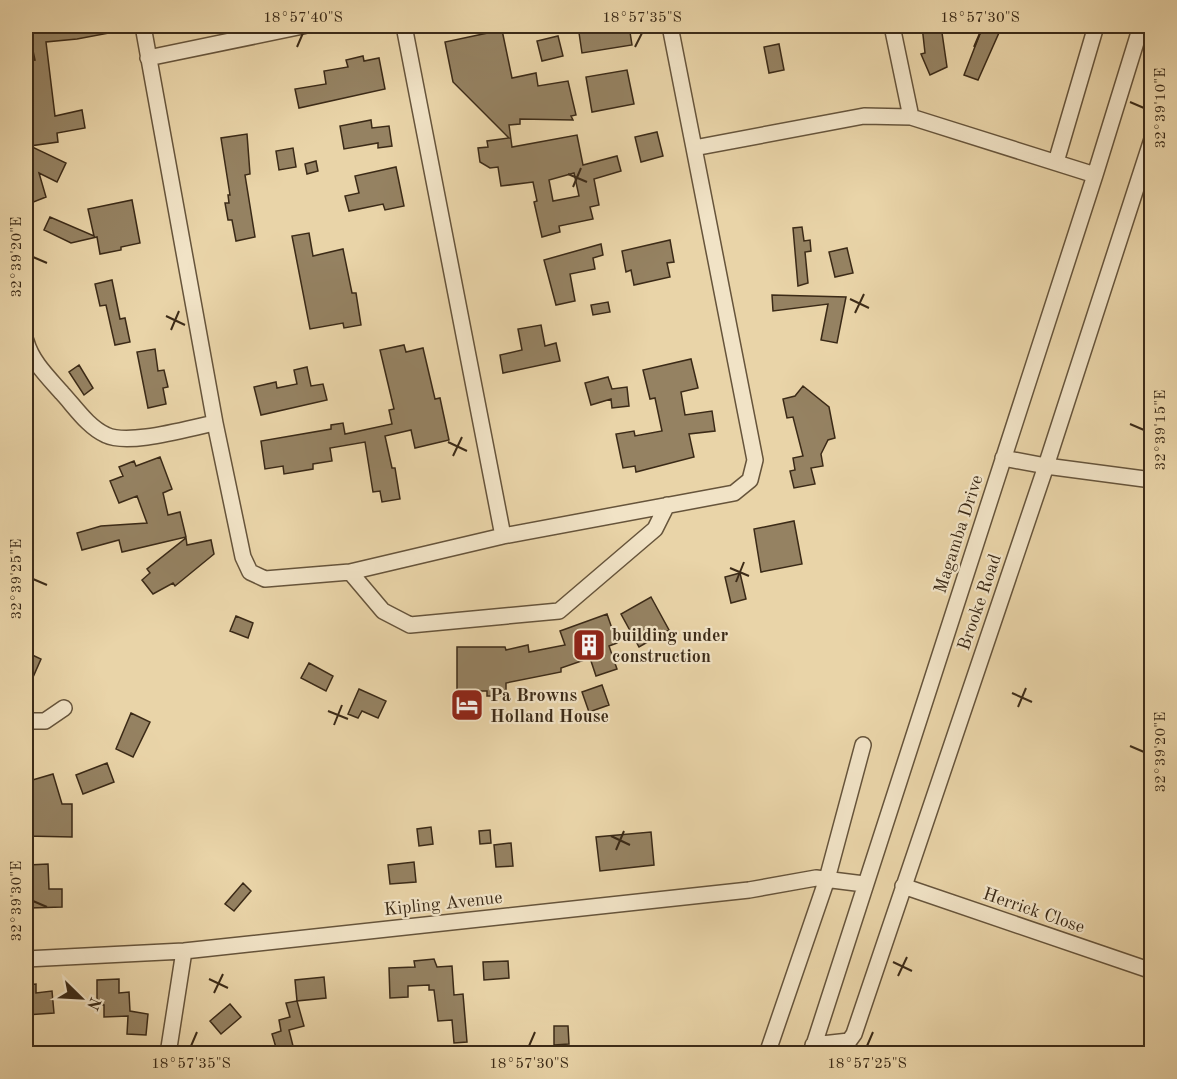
<svg xmlns="http://www.w3.org/2000/svg" width="1177" height="1079" font-family="'Old Standard TT',serif">
	<style>
		.building { fill: #958262; stroke: #3b2a17; stroke-width: 1.5; fill-rule: evenodd }
		.lines { fill: none; stroke-linecap: round; stroke-linejoin: round }
		.minor-casing { stroke: #66543b; stroke-width: 18 }
		.minor { stroke: #f1e3c6; stroke-width: 15 }
		.ticks { fill: none; stroke: #3b2a17; stroke-width: 2 }
		.labels { text-anchor: middle; stroke-width: 4.5; stroke-linejoin: round; paint-order: stroke }
		.street-label { font-size: 18px; fill: #3b2a17; stroke: #f1e3c6 }
		.poi-label { font-size: 18px; font-weight: bold; fill: #3b2a17; stroke: #f1e3c6; text-anchor: start }
		.neatline { fill: none; stroke: #3b2a17; stroke-width: 2 }
		.ticks-label { font-size: 15px; text-anchor: middle; fill: #3b2a17 }
	</style>
	<rect width="100%" height="100%" fill="#e9d4a8"/>
	<filter id="stains"><feTurbulence type="fractalNoise" baseFrequency=".00333" numOctaves="4"/><feColorMatrix values="0 0 0 0 .2 0 0 0 0 .09 0 0 0 0 .02 0 0 0 .5 -.17"/></filter>
	<radialGradient id="worn" r=".72"><stop offset=".6" stop-color="#630" stop-opacity="0"/><stop offset="1" stop-color="#630" stop-opacity=".3"/></radialGradient>
	<path class="building" d="M50 26H120V31L77 39 46 42 55 116 82 110 85 128 57 133 58 142 30 146 66 163 57 182 39 173 46 197 26 205V61L35 60 29 32 50 28Z
		M578 26H629L632 45 582 53Z
		M922 26H941L947 67 930 75 921 54 925 53Z
		M983 26H1002L978 80 964 75Z
		M502 30 512 78 536 73 538 86 568 81 576 115 571 116 573 120 520 119V124L509 125 512 147 577 135 583 165 617 156 621 171 594 179 599 205 590 207 593 219 559 226 560 232 542 237 534 202 537 201 533 182 501 186 498 167 490 168 480 162 478 148 488 147 487 141 509 138 453 82 445 42ZM574 173 579 196 553 201 549 180Z
		M558 36 563 56 542 61 537 41Z
		M779 44 784 70 769 73 764 47Z
		M363 56 364 61 379 58 385 89 299 108 295 89 326 84 324 71 348 67 346 60Z
		M627 70 634 104 592 112 586 77Z
		M371 120 372 128 389 126 392 146 378 148V143L344 149 340 126Z
		M657 132 663 156 641 162 635 137Z
		M247 134 250 174 245 175 255 237 236 241 232 220H228L225 203H229L228 195H230L221 138Z
		M293 148 296 167 279 170 276 151Z
		M316 161 318 171 307 174 305 164Z
		M396 167 404 206 385 210 383 204 349 211 345 196 359 193 355 176Z
		M132 200 140 243 121 247V250L100 254 97 237 71 243 44 230 50 217 94 236 88 209Z
		M802 227 804 241 810 240 811 251 805 252 808 283 798 286 793 228Z
		M309 233 313 256 343 249 352 293H356L361 325 344 328 343 323 310 329 292 236Z
		M670 240 674 262 667 263 670 277 634 285 631 270 626 272 622 251Z
		M601 244 603 255 593 258 595 269 570 274 575 301 556 305 544 260Z
		M847 248 853 273 835 277 829 252Z
		M112 280 120 319 125 318 130 342 115 345 106 305 100 306 95 284Z
		M772 295 846 297 837 343 821 340 828 304 773 311Z
		M608 302 610 312 593 315 591 305Z
		M541 325 545 346 556 343 560 361 503 373 500 355 522 350 518 329Z
		M404 345 406 352 423 348 435 399 440 398 449 440 415 448 411 430 385 436 392 468H395L400 499 382 502 380 491 373 492 365 442 330 448 332 461 313 464V469L284 474 283 466 265 469 261 441 331 429V425L343 423 345 434 392 424 389 410 394 409 380 350Z
		M155 349 158 371 164 370 168 387 163 388 166 404 148 408 137 352Z
		M691 359 698 388 681 392 685 415 712 411 715 431 689 434 694 457 636 472 635 466 623 468 616 434 634 431 635 436 662 431 655 398 650 399 643 370Z
		M79 365 93 388 84 395 69 372Z
		M307 367 311 386 323 384 327 400 261 415 254 387 276 382 277 388 297 384 294 370Z
		M608 377 612 389 627 387 629 406 612 408 611 399 591 405 585 383Z
		M803 386 829 407 835 438 828 440 821 454 823 466 811 468 815 484 794 488 790 471 795 470 793 458 803 456 793 417 787 418 783 399 795 396Z
		M160 457 172 489 163 493 168 515 180 512 186 537 122 552 119 540 82 550 77 533 101 526 147 523 137 496 119 503 110 481 123 476 119 467 134 461 136 466Z
		M794 521 802 564 761 572 754 529Z
		M186 538 187 545 211 540 214 554 175 586 173 583 153 594 142 580 150 573 147 569Z
		M740 573 746 599 731 603 725 577Z
		M651 597 669 630 639 647 621 614Z
		M607 614 617 643 609 646 617 669 596 676 590 658 561 668V672L506 683V696H487V691H457V647H505L506 650 528 645 529 652 565 645 560 631Z
		M236 616 253 623 248 638 230 631Z
		M26 652 41 659 26 693Z
		M309 663 333 676 326 691 301 678Z
		M602 685 609 705 589 712 582 692Z
		M359 689 386 701 378 718 362 711 358 718 348 714Z
		M131 713 150 722 133 757 116 749Z
		M107 763 114 782 83 794 76 775Z
		M53 774 62 804H72V837L26 836V786L30 785 29 781Z
		M431 827 433 844 419 846 417 829Z
		M490 830 491 843 480 844 479 831Z
		M651 832 654 865 600 871 596 837Z
		M511 843 513 866 496 867 494 845Z
		M414 862 416 882 390 884 388 865Z
		M48 864 49 889H62V907L30 908 28 865Z
		M243 883 251 891 234 911 225 904Z
		M434 959 437 967 452 966 454 995 463 994 467 1042 454 1043 452 1020 438 1021 434 990H429V985L408 986V997L390 998 389 968 415 967 414 961Z
		M508 961 509 978 484 980 483 962Z
		M324 977 326 998 297 1001 304 1026 289 1030 293 1046 277 1051 272 1034 281 1031 279 1020 290 1017 286 1003 297 1001 295 980Z
		M119 979V993L129 992 130 1011 148 1014 146 1035 127 1034 128 1016 104 1017V1005H97V980Z
		M36 984V993L52 991 54 1013 26 1015V985Z
		M230 1004 241 1017 221 1034 210 1021Z
		M554 1026H568L569 1044 554 1045Z"/>
	<g class="lines">
		<g class="minor-casing">
			<path id="minor" d="M143 26 215 423 243 557 250 572 265 579 350 572 503 536 734 493 750 480 755 460 694 148 864 116 911 117 1095 175
				M404 26 503 536
				M670 26 694 148
				M892 26 911 117
				M148 58 303 26
				M1056 162 1096 26
				M26 341C32 362 48 377 62 393 75 407 88 427 106 435 129 446 189 428 215 423
				M1003 458 1046 466 1152 480
				M350 572 383 611 410 625 559 611 655 529 667 505
				M26 721H45L64 708
				M903 886 1152 971
				M26 959 184 951 749 890 816 878 864 884
				M813 1045 849 1041 854 1034 1046 466 1152 139
				M168 1054 184 951
				M767 1054 827 879 863 745
				M811 1054 1095 175 1141 26"/>
		</g>
		<use href="#minor" class="minor"/>
	</g>
	<path class="ticks" d="M297 47 303 33M635 47 642 33M974 47 980 33M1130 102 1144 108M568 174 587 182M573 187 581 168M33 257 47 263M850 299 869 308M855 313 864 294M166 316 185 325M171 330 179 311M1130 424 1144 430M448 442 467 451M453 456 462 437M730 568 749 576M33 579 47 585M736 582 744 562M1012 693 1032 702M1018 707 1026 688M328 711 348 719M334 725 342 705M1130 746 1144 752M611 836 630 845M616 850 624 831M33 901 47 907M893 962 912 971M898 976 907 957M209 979 228 988M214 993 223 974M191 1046 197 1032M529 1046 535 1032M867 1046 873 1032"/>
	<defs>
		<g id="building-square" transform="scale(1.725)"><rect x="-9" y="-9" width="18" height="18" rx="4" fill="#8f2418" stroke="#f1e3c6"/><path d="M-4-6H4V6H1V3H-1V6H-4ZM-2.5-4.3h1.7v1.8h-1.7ZM.8-4.3h1.7v1.8H.8ZM-2.5-1h1.7V.8h-1.7ZM.8-1h1.7V.8H.8Z" fill="#fff"/></g>
		<g id="hotel-square" transform="scale(1.725)"><rect x="-9" y="-9" width="18" height="18" rx="4" fill="#8f2418" stroke="#f1e3c6"/><path d="M-6-4.5h1.5V1H6V5H4.5V3h-9V5H-6ZM-4 0a1.8 1.8 0 1 1 3.6 0ZM.5 0V-2.5h3Q6-2.5 6 0Z" fill="#fff"/></g>
	</defs>
	<g fill-rule="evenodd">
		<use href="#building-square" x="589" y="645"/>
		<use href="#hotel-square" x="467" y="705"/>
	</g>
	<g class="labels">
		<g class="street-label">
			<text transform="translate(958 534) rotate(-72)" y="6">Magamba Drive</text>
			<text transform="translate(979 602) rotate(-71)" y="6">Brooke Road</text>
			<text transform="translate(443 903) rotate(-6)" y="6">Kipling Avenue</text>
			<text transform="translate(1034 910) rotate(19)" y="6">Herrick Close</text>
		</g>
		<g class="poi-label">
			<text x="612" y="641">building under<tspan x="612" dy="21">construction</tspan></text>
			<text x="490" y="701">Pa Browns<tspan x="490" dy="21">Holland House</tspan></text>
		</g>
	</g>
	<rect width="1177" height="1079" fill="none" stroke="#e9d4a8" stroke-width="66"/>
	<g transform="translate(81 998) rotate(114)" stroke="#f1e3c6" stroke-width="4.5" paint-order="stroke">
	<path d="M0-4.5L10 22L0 15L-10 22Z" fill="#3b2a17"/>
	<text y="-9" font-size="16" font-weight="bold" text-anchor="middle" fill="#3b2a17">N</text>
	</g>
	<rect x="33" y="33" width="1111" height="1013" class="neatline"/>
	<g class="ticks-label">
		<text x="303" y="22">18°57'40"S</text>
		<text x="642" y="22">18°57'35"S</text>
		<text x="980" y="22">18°57'30"S</text>
		<text transform="translate(1160 108) rotate(-90)" y="5">32°39'10"E</text>
		<text transform="translate(16 257) rotate(-90)" y="5">32°39'20"E</text>
		<text transform="translate(1160 430) rotate(-90)" y="5">32°39'15"E</text>
		<text transform="translate(16 579) rotate(-90)" y="5">32°39'25"E</text>
		<text transform="translate(1160 752) rotate(-90)" y="5">32°39'20"E</text>
		<text transform="translate(16 901) rotate(-90)" y="5">32°39'30"E</text>
		<text x="191" y="1068">18°57'35"S</text>
		<text x="529" y="1068">18°57'30"S</text>
		<text x="867" y="1068">18°57'25"S</text>
	</g>
	<rect width="100%" height="100%" filter="url(#stains)"/>
	<rect width="100%" height="100%" fill="url(#worn)"/>
</svg>
